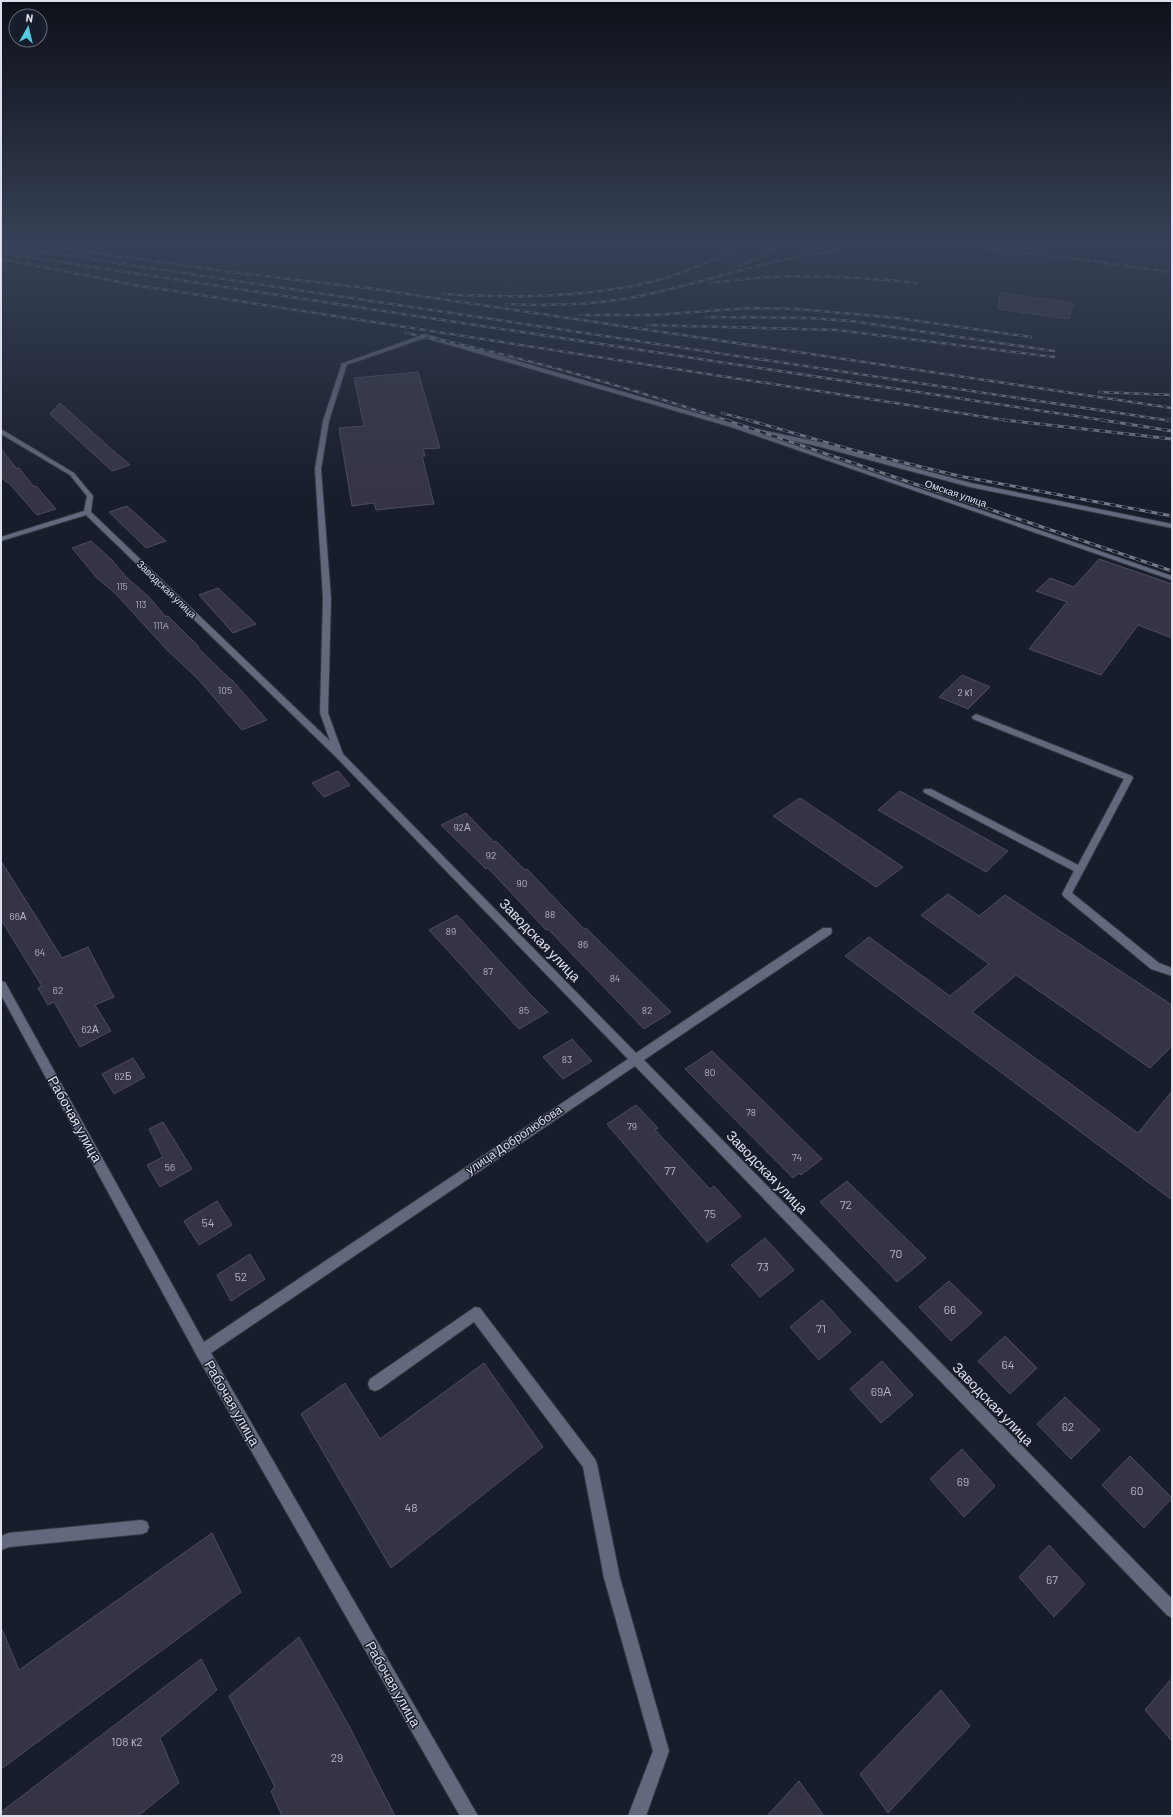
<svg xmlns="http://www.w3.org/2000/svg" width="1173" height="1817" font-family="Barlow,sans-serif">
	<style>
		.building { fill: #353445; stroke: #4e4c5f }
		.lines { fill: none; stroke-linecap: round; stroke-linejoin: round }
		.service-casing { stroke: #343744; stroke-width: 2 }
		.minor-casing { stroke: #343744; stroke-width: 2 }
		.service { fill: #63697c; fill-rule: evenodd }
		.minor { fill: #63697c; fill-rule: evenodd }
		.rail-far1-casing { stroke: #757986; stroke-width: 2.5 }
		.rail-casing { stroke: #757986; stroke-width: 3 }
		.rail-far1 { stroke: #181d2c; stroke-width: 1.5; stroke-dasharray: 5; stroke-linecap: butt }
		.rail { stroke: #181d2c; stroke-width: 2; stroke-dasharray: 6; stroke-linecap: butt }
		.labels { text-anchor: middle; stroke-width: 3; stroke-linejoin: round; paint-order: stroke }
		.far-number-label { font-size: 9px; fill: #b4b6c2 }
		.far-street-label { font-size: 10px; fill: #dee1ec; stroke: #181d2c }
		.number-label { font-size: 10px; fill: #b4b6c2 }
		.street-label { font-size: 12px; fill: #dee1ec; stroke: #181d2c }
		.near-number-label { font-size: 12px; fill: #b4b6c2 }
		.near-street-label { font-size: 14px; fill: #dee1ec; stroke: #181d2c }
	</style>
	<rect width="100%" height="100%" fill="#181d2c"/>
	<path class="building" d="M1000 293 1073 303 1069 319 998 309Z
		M418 372 440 448 423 449 425 456H422L434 504 376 510 374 503 352 506 339 428 364 426 354 378Z
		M60 403 109 447 130 465 112 471 50 414Z
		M1 449 17 469 19 468 34 487 36 486 56 509 37 515 8 482H6L1 476Z
		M127 506 166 541 146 548 109 512Z
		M91 541 112 560 127 578 148 596 166 617 168 616 199 647 198 648 231 680H232L267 720 242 730 197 678 167 650 117 595 97 578 72 548Z
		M1099 559 1172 584V638L1138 625 1101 675 1029 649 1067 602 1036 591 1050 578 1074 587Z
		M218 588 256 624 233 633 199 595Z
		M962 675 990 687 968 709 939 697Z
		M338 771 350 785 324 797 312 783Z
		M900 791 1008 851 986 872 878 810Z
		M800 798 827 816 903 867 876 887 773 816Z
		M466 813 494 842 496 841 525 870 527 869 584 929 586 928 671 1012 644 1029 548 929 546 930 488 868 486 869 441 825Z
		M1 861 62 958 88 947 114 997 95 1005 111 1031 80 1047 54 1002 48 1005 38 988 42 986 1 920Z
		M948 894 979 916 1005 895 1172 1005V1046L1150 1068 1016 975 972 1012 1138 1133 1172 1091V1200L845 956 869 937 950 996 989 964 921 915Z
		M457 915 528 992 548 1012 519 1029 429 930Z
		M572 1039 592 1061 563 1079 543 1057Z
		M712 1051 753 1091 822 1159 801 1175 799 1173 793 1178 685 1069Z
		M133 1058 145 1077 114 1094 102 1074Z
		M636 1105 658 1128 655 1130 710 1189 714 1186 741 1216 707 1242 607 1124Z
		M163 1122 192 1169 160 1187 147 1165 163 1157 149 1129Z
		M847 1181 926 1258 897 1282 820 1202Z
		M217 1201 232 1225 199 1245 184 1221Z
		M765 1238 794 1270 760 1297 731 1265Z
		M250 1254 265 1279 231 1301 217 1275Z
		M949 1281 982 1313 951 1341 919 1307Z
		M822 1300 851 1332 819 1360 790 1327Z
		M1005 1336 1037 1368 1010 1394 978 1361Z
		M882 1361 913 1395 881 1423 850 1389Z
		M484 1363 543 1447 391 1568 301 1414 345 1383 380 1439Z
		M1065 1397 1100 1430 1071 1459 1037 1424Z
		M962 1449 995 1486 964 1517 930 1479Z
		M1130 1456 1172 1498 1144 1528 1102 1485Z
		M212 1533 241 1592 1 1769V1627L19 1670Z
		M1049 1545 1085 1584 1054 1617 1019 1577Z
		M299 1637 349 1726 395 1816H282L271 1791 275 1787 229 1696Z
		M201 1659 217 1690 160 1738 179 1783 138 1816H1V1812Z
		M1172 1678V1741L1145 1710Z
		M941 1690 970 1726 888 1813 860 1774Z
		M799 1781 824 1816H767Z"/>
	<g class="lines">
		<g class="service-casing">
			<path id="service" d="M425 334 734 424 818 442 971 483 1172 524V528L970 487 817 446 731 427 425 338 346 365 341 364Z
				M976 714 1132 776 1133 778 1072 893 1159 963 1172 968V976L1151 969 1064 897 1062 894 1074 871 925 793 923 791 925 789H931L1078 865 1124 779 973 719 972 717Z
				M475 1307 480 1308 595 1459 597 1464 620 1578 669 1751 646 1816H628L653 1751 604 1578 583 1467 474 1322 380 1389 375 1391 370 1389 368 1384 370 1379Z
				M142 1520 147 1522 149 1527 147 1532 142 1534 9 1547 1 1550V1536L9 1533Z"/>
		</g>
		<g class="minor-casing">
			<path id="minor" d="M342 363 347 364 329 421 321 469 331 598 328 713 343 754 636 1053 823 928H831L832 931 831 934 644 1060 1172 1599V1618L1167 1615 635 1066 211 1353 478 1816H460L197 1356 1 995V981L5 982 204 1342 628 1059 336 757 86 515 1 541V537L84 511 87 496 70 475 1 434V429L74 473 93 496 91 512 330 741 320 713 323 598 315 469 323 421Z
				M731 425H735L1172 576V580L731 427Z"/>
		</g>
		<use href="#service" class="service"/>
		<use href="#minor" class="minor"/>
		<g class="rail-far1-casing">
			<path id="rail-far1" d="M33 242 61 248 230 272 366 288
				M1 245 43 251
				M37 251 1172 421
				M803 251 836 242
				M1 253 1109 421
				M1 259 135 285 1011 421
				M740 266 760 257 785 242
				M710 283C779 273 847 275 916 283
				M361 287 1172 408
				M443 294C512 298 584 298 651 282 687 273 720 257 753 242
				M506 304C545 306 585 305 624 299 694 287 761 260 832 251 945 236 1060 257 1172 272
				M580 315H654L748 308 798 309 898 318 1031 337
				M706 317 811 318 851 321 1054 351
				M647 325 837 330 1054 357
				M406 333C516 354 624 386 729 421
				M1099 392 1172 395
				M722 413 752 421"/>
		</g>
		<g class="rail-casing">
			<path id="rail" d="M726 420 1172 571
				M748 420 856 451 959 476 1172 516
				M1004 420 1172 439
				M1102 420 1172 431
				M1168 420 1172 421"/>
		</g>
		<use href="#rail-far1" class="rail-far1"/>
		<use href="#rail" class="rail"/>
	</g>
	<linearGradient id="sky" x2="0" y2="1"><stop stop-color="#0d1018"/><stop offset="0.49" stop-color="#374056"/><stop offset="1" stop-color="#374056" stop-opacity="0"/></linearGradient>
	<rect width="1173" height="496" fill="url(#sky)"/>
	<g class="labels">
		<g class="far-number-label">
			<text x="122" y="590">115</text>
			<text x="141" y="608">113</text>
			<text x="161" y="629">111А</text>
		</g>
		<g class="far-street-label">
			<text transform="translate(956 493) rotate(19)" y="4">Омская улица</text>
			<text transform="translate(167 589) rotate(44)" y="4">Заводская улица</text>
		</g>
		<g class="number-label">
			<text x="225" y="694">105</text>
			<text x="965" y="696">2 к1</text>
			<text x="462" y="831">92А</text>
			<text x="491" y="859">92</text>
			<text x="522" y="887">90</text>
			<text x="550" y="918">88</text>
			<text x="18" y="920">66А</text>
			<text x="451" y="935">89</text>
			<text x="583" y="948">86</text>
			<text x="40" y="956">64</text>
			<text x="488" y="975">87</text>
			<text x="615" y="982">84</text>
			<text x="58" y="994">62</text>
			<text x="524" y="1014">85</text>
			<text x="647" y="1014">82</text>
			<text x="90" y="1033">62А</text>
			<text x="567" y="1063">83</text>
			<text x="710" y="1076">80</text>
			<text x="123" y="1080">62Б</text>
			<text x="751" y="1116">78</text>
			<text x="632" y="1130">79</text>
			<text x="797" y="1161">74</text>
			<text x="170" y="1171">56</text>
		</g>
		<g class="street-label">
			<text transform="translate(514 1140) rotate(-34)" y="4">улица Добролюбова</text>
		</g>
		<g class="near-number-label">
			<text x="670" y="1175">77</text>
			<text x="846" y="1209">72</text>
			<text x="710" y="1218">75</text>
			<text x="208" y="1227">54</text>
			<text x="896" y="1258">70</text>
			<text x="763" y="1271">73</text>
			<text x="241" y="1281">52</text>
			<text x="950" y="1314">66</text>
			<text x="821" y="1333">71</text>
			<text x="1008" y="1369">64</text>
			<text x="881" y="1396">69А</text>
			<text x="1068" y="1431">62</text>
			<text x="963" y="1486">69</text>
			<text x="1137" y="1495">60</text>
			<text x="411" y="1512">48</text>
			<text x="1052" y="1584">67</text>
			<text x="127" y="1746">108 к2</text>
			<text x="337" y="1762">29</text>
		</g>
		<g class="near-street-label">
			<text transform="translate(540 940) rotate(46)" y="5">Заводская улица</text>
			<text transform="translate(75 1119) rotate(61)" y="5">Рабочая улица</text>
			<text transform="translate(767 1172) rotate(46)" y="5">Заводская улица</text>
			<text transform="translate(232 1403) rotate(60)" y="5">Рабочая улица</text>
			<text transform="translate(993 1404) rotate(46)" y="5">Заводская улица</text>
			<text transform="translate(393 1684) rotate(60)" y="5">Рабочая улица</text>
		</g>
	</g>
	<rect width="1173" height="1817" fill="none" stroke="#dee1ec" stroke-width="4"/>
	<g transform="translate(28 28) rotate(8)"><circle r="19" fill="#181d2c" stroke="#676b79"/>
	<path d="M0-3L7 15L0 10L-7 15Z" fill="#55cae0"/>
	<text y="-6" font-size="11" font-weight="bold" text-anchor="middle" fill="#dee1ec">N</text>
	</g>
</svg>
